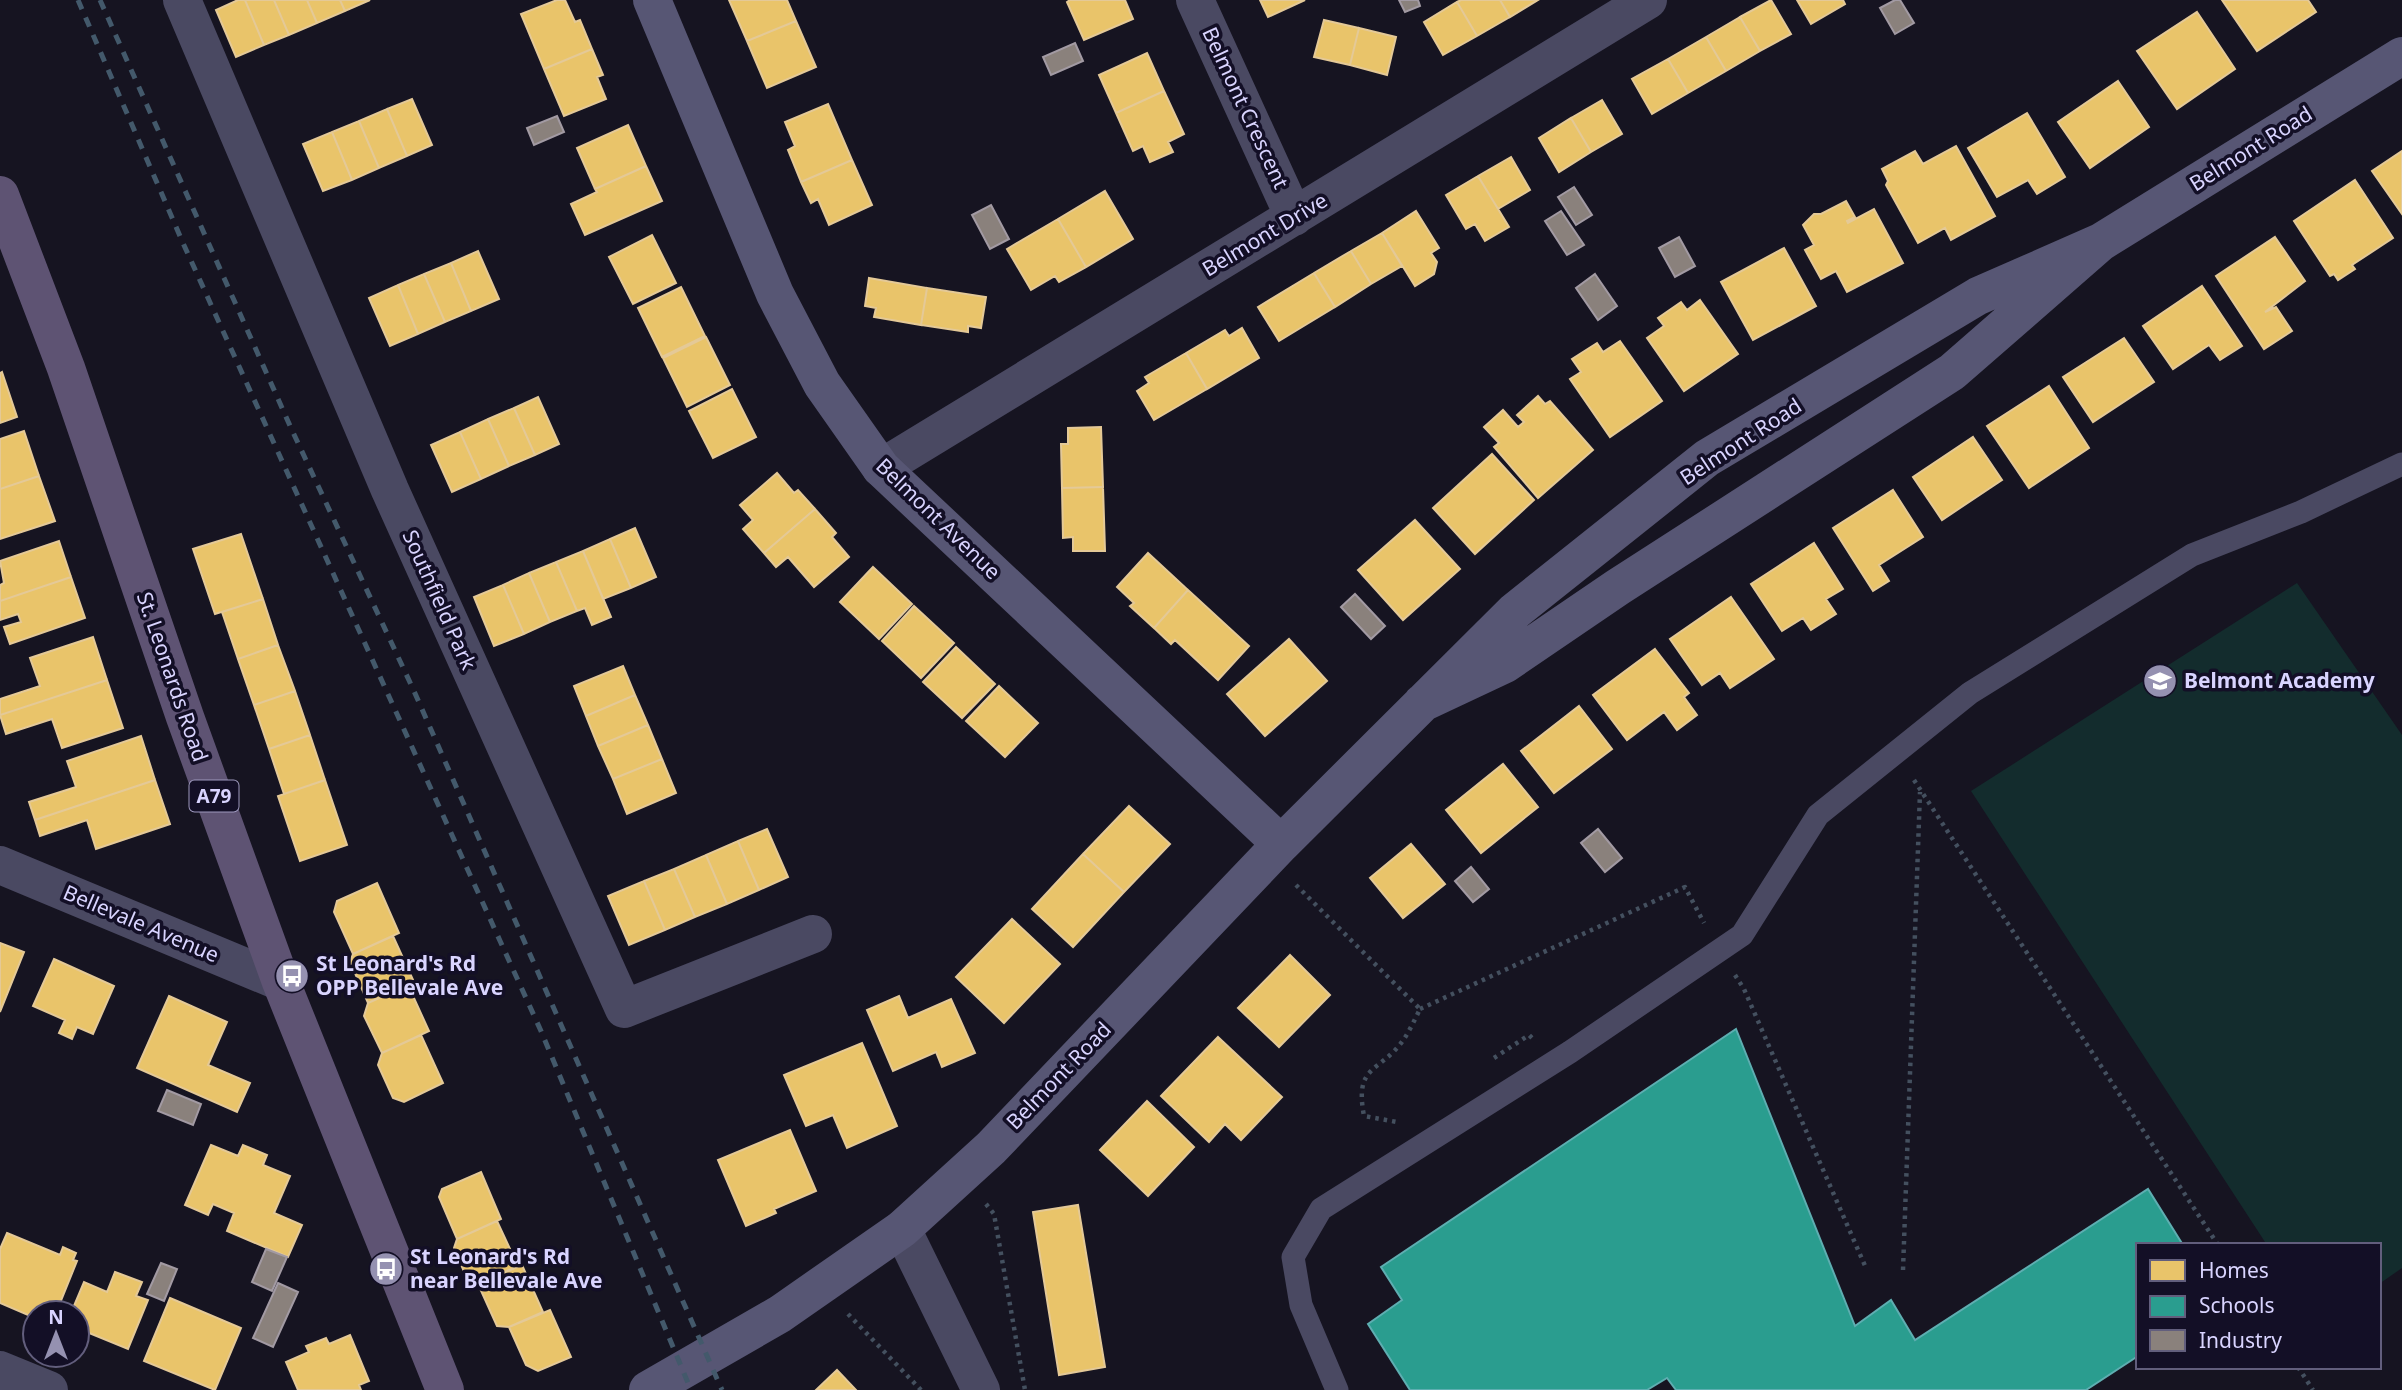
<svg xmlns="http://www.w3.org/2000/svg" width="2402" height="1390" font-family="'Noto Sans',sans-serif">
	<style>
		.green { fill: #132c2d }
		.homes { fill: #e9c46a; stroke: #e4c997; stroke-width: 2 }
		.schools { fill: #2a9d8f; stroke: #5eaeb1; stroke-width: 2 }
		.industry { fill: #8a817c; stroke: #a29aa3; stroke-width: 2 }
		.lines { fill: none; stroke-linecap: round; stroke-linejoin: round }
		.path { stroke: #44505f; stroke-width: 4.5; stroke-dasharray: 3.5 5; stroke-linecap: butt }
		.lane { stroke: #4a4962; stroke-width: 23 }
		.street { stroke: #4a4962; stroke-width: 38 }
		.secondary { stroke: #575674; stroke-width: 38 }
		.primary { stroke: #5e5373; stroke-width: 38 }
		.rail { stroke: #43596b; stroke-width: 5; stroke-dasharray: 10 9; stroke-linecap: butt }
		.labels { text-anchor: middle; stroke-width: 7; stroke-linejoin: round; paint-order: stroke }
		.shield { fill: #130f26; stroke: #9e99be; stroke-width: 2 }
		.shield-label { font-size: 19px; font-weight: bold; fill: #d9d4ff }
		.street-label { font-size: 21px; fill: #d9d4ff; stroke: #130f26 }
		.poi-label { font-size: 21px; font-weight: bold; fill: #d9d4ff; stroke: #130f26; text-anchor: start }
	</style>
	<rect width="100%" height="100%" fill="#161421"/>
	<path class="green" d="M2297 583 2402 735V1268L2379 1284V1245H2267L1971 791Z"/>
	<path class="homes" d="M238 0H245L264 45 236 57 216 10Z
		M245 0H274L289 35 264 45Z
		M274 0H307L317 23 289 35Z
		M307 0H340L345 11 317 23Z
		M340 0H370L345 11Z
		M557 0H565L575 22 580 20 592 49 544 69 521 14Z
		M729 0H787L796 21 747 41Z
		M1070 0H1125L1133 19 1084 40 1067 2Z
		M1260 0H1305L1268 17Z
		M1461 0H1500L1510 17 1477 36 1457 2Z
		M1500 0H1538L1510 17Z
		M1771 0 1791 34 1760 51 1740 17Z
		M1797 0H1843L1845 4 1811 24Z
		M2222 0H2308L2316 12 2257 51Z
		M1457 2 1477 36 1443 55 1424 22Z
		M2197 12 2235 69 2177 109 2137 51Z
		M1740 17 1760 51 1726 71 1706 37Z
		M1324 20 1359 28 1350 65 1314 57Z
		M796 21 816 67 767 88 747 41Z
		M1359 28 1396 37 1387 75 1350 65Z
		M1706 37 1726 71 1688 93 1668 59Z
		M592 49 603 75 597 77 606 99 564 116 544 69Z
		M1147 53 1164 91 1116 113 1099 75Z
		M1668 59 1688 93 1652 114 1632 79Z
		M2118 81 2149 127 2090 168 2058 122Z
		M1164 91 1184 134 1168 142 1173 152 1150 162 1143 146 1133 151 1116 113Z
		M412 99 432 145 407 156 387 109Z
		M1602 100 1622 134 1591 152 1571 118Z
		M828 104 852 160 801 182 788 150 795 146 785 122Z
		M387 109 407 156 379 168 359 121Z
		M2027 113 2065 177 2037 194 2028 180 1997 197 1968 148Z
		M1571 118 1591 152 1559 172 1539 138Z
		M359 121 379 168 352 180 332 132Z
		M628 125 646 166 595 189 577 148Z
		M332 132 352 180 323 191 303 144Z
		M1956 146 1995 216 1951 240 1945 228 1918 243 1886 185 1888 181 1882 169 1915 151 1923 164Z
		M2402 151V214L2372 171Z
		M1511 157 1530 190 1498 209 1478 176Z
		M852 160 872 205 829 225 818 199 811 203 801 182Z
		M646 166 662 201 585 235 571 204 597 192 595 189Z
		M1478 176 1509 227 1485 241 1475 224 1466 229 1446 195Z
		M2355 180 2393 238 2352 265 2355 269 2338 280 2334 274 2330 276 2294 221Z
		M1105 191 1133 239 1086 267 1058 219Z
		M1846 201 1855 217 1847 221 1848 223 1874 209 1903 263 1847 292 1836 271 1821 279 1805 250 1814 245 1803 225 1814 214H1821Z
		M1416 211 1439 248 1431 253 1437 262 1434 274 1415 286 1382 233Z
		M1058 219 1086 267 1059 282 1055 276 1031 290 1007 249Z
		M1382 233 1402 266 1371 284 1351 251Z
		M652 235 676 283 633 304 609 257Z
		M2275 237 2305 281 2265 312 2276 307 2292 331 2264 349 2216 276Z
		M1784 248 1816 306 1753 340 1721 282Z
		M478 251 499 299 471 311 451 263Z
		M1351 251 1371 284 1335 307 1314 273Z
		M451 263 471 311 445 322 424 274Z
		M1314 273 1335 307 1279 341 1258 307Z
		M424 274 445 322 418 334 398 285Z
		M869 278 927 288 921 325 874 317 876 308 865 306Z
		M398 285 418 334 390 346 369 298Z
		M2202 286 2242 346 2220 360 2209 345 2173 369 2143 326Z
		M681 287 705 336 662 357 638 308Z
		M927 288 986 297 981 328 968 326V332L921 325Z
		M1700 300 1738 354 1684 391 1647 338 1664 326 1658 318 1681 302 1687 310Z
		M1242 328 1259 358 1207 389 1186 353 1225 330 1229 336Z
		M706 337 730 385 687 407 663 358Z
		M2124 338 2154 382 2093 422 2063 377Z
		M1620 341 1662 401 1610 437 1570 379 1581 372 1572 359 1597 343 1603 352Z
		M1186 353 1207 389 1154 420 1137 391 1149 383 1145 377Z
		M2 372 17 417 0 423V373Z
		M2049 386 2089 448 2029 488 1987 426Z
		M732 389 756 437 713 458 689 411Z
		M1538 396 1545 404 1550 401 1593 450 1538 498 1494 447 1499 443 1484 427 1503 410 1518 427 1524 422 1517 415Z
		M538 397 559 444 535 455 514 408Z
		M514 408 535 455 509 466 488 419Z
		M488 419 509 466 481 479 460 432Z
		M1101 427 1103 487 1062 488 1061 444H1068V428Z
		M24 431 39 476 0 489V439Z
		M460 432 481 479 452 492 431 445Z
		M1973 437 2002 480 1942 520 1913 477Z
		M1492 454 1534 500 1475 554 1433 508Z
		M777 473 794 493 798 490 815 509 764 553 743 529 753 520 740 505Z
		M39 476 55 521 0 539V489Z
		M1103 487 1105 551H1073V537L1063 538 1062 488Z
		M1893 490 1923 537 1879 565 1889 581 1873 591 1833 528Z
		M815 509 836 533 832 537 849 557 814 587 788 557 776 567 764 553Z
		M1415 520 1460 569 1403 620 1358 570Z
		M635 528 656 577 631 588 610 539Z
		M241 534 263 599 215 614 193 549Z
		M610 539 631 588 603 599 583 551Z
		M59 541 71 577 0 601V585L4 583 0 561Z
		M1814 543 1843 589 1826 599 1836 614 1811 630 1803 618 1782 631 1751 584Z
		M583 551 611 617 592 625 585 608 577 611 556 562Z
		M1148 553 1188 590 1154 628 1130 606 1134 603 1117 587Z
		M556 562 577 611 550 622 529 573Z
		M873 567 912 604 879 639 840 602Z
		M529 573 550 622 524 634 503 585Z
		M71 577 85 618 10 644 4 627 21 622 18 614 0 620V601Z
		M503 585 524 634 494 646 474 597Z
		M1188 590 1249 646 1218 680 1175 640 1171 644 1154 628Z
		M1731 597 1774 659 1730 688 1720 673 1702 685 1670 639Z
		M263 599 278 645 238 659 222 612Z
		M914 606 954 643 921 678 882 641Z
		M93 637 107 680 0 715V699L40 686 30 658Z
		M1289 639 1327 681 1265 736 1227 694Z
		M278 645 295 691 254 705 238 659Z
		M956 647 995 684 962 718 923 682Z
		M1655 649 1689 693 1684 697 1697 715 1677 730 1664 712 1627 740 1593 695Z
		M623 666 635 695 586 716 574 686Z
		M107 680 123 728 62 748 52 719 6 734 0 715Z
		M999 686 1038 723 1005 757 966 721Z
		M295 691 310 735 269 749 254 705Z
		M635 695 648 725 598 746 586 716Z
		M1579 706 1612 749 1554 793 1521 751Z
		M648 725 662 759 613 779 598 746Z
		M310 735 325 780 284 794 269 749Z
		M141 736 155 780 35 820 29 802 76 787 67 761Z
		M662 759 676 793 627 814 613 779Z
		M1503 764 1538 807 1481 853 1446 810Z
		M155 780 170 824 96 849 87 820 40 836 35 820Z
		M325 780 347 845 300 861 278 796Z
		M1129 806 1170 844 1124 892 1083 854Z
		M767 829 788 877 759 890 738 841Z
		M738 841 759 890 727 904 706 855Z
		M1411 844 1445 884 1403 918 1370 878Z
		M1083 854 1124 892 1073 947 1032 909Z
		M706 855 727 904 695 917 674 869Z
		M674 869 695 917 665 930 644 881Z
		M644 881 665 930 629 945 608 896Z
		M377 883 399 933 353 954 334 912 337 901Z
		M1012 919 1060 964 1004 1023 956 977Z
		M393 936 414 982 368 1003 350 962 353 954Z
		M0 943 24 952 0 1012Z
		M1290 955 1330 995 1279 1047 1238 1008Z
		M54 959 114 986 93 1034 77 1027 72 1039 59 1033 65 1020 33 1006Z
		M408 985 429 1031 382 1053 364 1016 368 1003Z
		M169 996 227 1022 208 1065 250 1083 237 1112 137 1068Z
		M899 996 908 1018 951 999 975 1053 942 1067 936 1052 893 1071 867 1010Z
		M421 1035 443 1083 404 1102 393 1098 378 1065 382 1053Z
		M1218 1037 1282 1097 1241 1140 1225 1124 1209 1142 1161 1096Z
		M862 1043 897 1126 847 1148 833 1115 806 1126 784 1075Z
		M1147 1101 1194 1147 1148 1196 1100 1150Z
		M790 1130 816 1191 774 1209 776 1213 746 1226 718 1160Z
		M211 1145 238 1156 243 1145 267 1155 263 1165 290 1176 274 1213 302 1225 288 1257 227 1231 234 1213 213 1204 208 1215 185 1205Z
		M481 1172 501 1219 457 1239 439 1197 442 1189Z
		M1078 1205 1105 1367 1059 1375 1033 1212Z
		M497 1221 518 1266 478 1284 468 1281 454 1248 457 1239Z
		M7 1233 60 1255 63 1247 76 1253 73 1260 77 1261 56 1313H35V1318L0 1303V1249Z
		M522 1265 543 1312 509 1327 497 1326 478 1284Z
		M115 1272 142 1282 136 1296 148 1300 128 1349 77 1328V1313H71L84 1282 107 1292Z
		M170 1298 241 1328 215 1390 144 1361Z
		M550 1310 571 1357 538 1371 526 1365 509 1327Z
		M350 1335 369 1381 359 1385 361 1390H298L286 1362 309 1352 306 1346 326 1338 329 1344Z
		M837 1370 856 1390H816Z"/>
	<path class="schools" d="M1736 1029 1855 1326 1891 1300 1915 1340 2148 1189 2183 1245H2138V1356L2086 1390H1676L1667 1378 1647 1390H1410L1368 1324 1402 1300 1381 1267Z"/>
	<path class="industry" d="M1399 0H1418L1420 6 1405 12Z
		M1895 0H1900L1914 23 1895 34 1880 8Z
		M1075 43 1083 61 1051 75 1043 57Z
		M557 116 564 132 534 145 527 128Z
		M1574 187 1592 215 1576 225 1558 197Z
		M991 205 1009 239 990 249 972 215Z
		M1561 211 1584 245 1567 255 1545 221Z
		M1679 237 1695 266 1675 277 1659 248Z
		M1595 274 1617 306 1598 320 1576 288Z
		M1355 594 1385 626 1371 639 1341 607Z
		M1598 829 1622 858 1605 872 1581 843Z
		M1471 867 1489 889 1473 902 1455 881Z
		M167 1090 201 1104 193 1125 158 1111Z
		M266 1249 287 1257 272 1291 252 1282Z
		M161 1263 177 1269 164 1301 147 1294Z
		M278 1283 298 1292 273 1347 253 1338Z"/>
	<g class="lines">
		<path class="path" d="M1914 780 2218 1245
			M1296 885 1420 1009C1415 1019 1410 1030 1404 1039 1380 1074 1354 1063 1364 1116L1397 1122
			M1735 975 1744 989 1866 1268
			M1420 1009 1685 887 1704 923
			M1494 1058 1529 1035 1533 1039
			M986 1204 994 1214 1025 1390
			M1903 1270 1920 792
			M848 1314 921 1390
			M2298 1367 2313 1390"/>
		<path class="lane" d="M1337 1390 1301 1305 1293 1257 1321 1209 1570 1052 1742 935 1818 815 1970 693 2192 555 2301 512 2402 464"/>
		<path class="street" d="M182 0 390 490 624 1009 813 934
			M1195 0 1294 217
			M881 468 1648 0
			M0 865 281 982
			M902 1229 981 1390
			M0 1370 49 1390"/>
		<path class="secondary" d="M652 0 775 294 822 384 881 468 1281 844
			M2101 242 2402 56
			M648 1390 780 1314 902 1229 991 1148 1281 844 1515 611 1707 458 1978 296 2101 242 1952 372 1618 587 1505 664 1422 703"/>
		<path class="primary" d="M0 195 66 368 185 717 281 982 445 1390"/>
		<path class="rail" d="M78 0 183 243 541 1031 691 1390
			M100 0 291 428 414 691 722 1390"/>
	</g>
	<defs>
		<g id="school-disc" transform="scale(1.75)"><circle r="9.5" fill="#9591b1" stroke="#130f26"/><path d="M0-5L7-2L0 1L-7-2ZM-4 1L0 2.5L4 1V4Q0 6-4 4Z" fill="#fff"/></g>
		<g id="bus-disc" transform="scale(1.75)"><circle r="9.5" fill="#9591b1" stroke="#130f26"/><path d="M-5-6H5V4H4V6H2V4H-2V6H-4V4H-5ZM-3.5-4V0h7V-4ZM-3.5 1.2v1.5H-2V1.2ZM2 1.2v1.5H3.5V1.2Z" fill="#fff"/></g>
	</defs>
	<g fill-rule="evenodd">
		<use href="#school-disc" x="2160" y="681"/>
		<use href="#bus-disc" x="292" y="976"/>
		<use href="#bus-disc" x="386" y="1269"/>
	</g>
	<g class="labels">
		<rect class="shield" x="189.5" y="780.5" width="49" height="31" rx="5"/>
		<g class="shield-label">
			<text x="214" y="803">A79</text>
		</g>
		<g class="street-label">
			<text transform="translate(1245 108) rotate(65)" y="7">Belmont Crescent</text>
			<text transform="translate(2251 149) rotate(-32)" y="7">Belmont Road</text>
			<text transform="translate(1265 235) rotate(-31)" y="7">Belmont Drive</text>
			<text transform="translate(1741 442) rotate(-33)" y="7">Belmont Road</text>
			<text transform="translate(938 519) rotate(44)" y="7">Belmont Avenue</text>
			<text transform="translate(439 600) rotate(66)" y="7">Southfield Park</text>
			<text transform="translate(172 677) rotate(71)" y="7">St. Leonards Road</text>
			<text transform="translate(141 924) rotate(23)" y="7">Bellevale Avenue</text>
			<text transform="translate(1059 1076) rotate(-46)" y="7">Belmont Road</text>
		</g>
		<g class="poi-label">
			<text x="2184" y="688">Belmont Academy</text>
			<text x="316" y="971">St Leonard's Rd<tspan x="316" dy="24">OPP Bellevale Ave</tspan></text>
			<text x="410" y="1264">St Leonard's Rd<tspan x="410" dy="24">near Bellevale Ave</tspan></text>
		</g>
	</g>
	<rect x="2136" y="1243" width="245" height="126" fill="#130f26" stroke="#625e7d" stroke-width="2"/>
	<rect x="2150" y="1260" width="35" height="21" fill="#e9c46a" stroke="#625e7d" stroke-width="2"/>
	<text x="2199" y="1278" font-size="21" fill="#d9d4ff">Homes</text>
	<rect x="2150" y="1296" width="35" height="21" fill="#2a9d8f" stroke="#625e7d" stroke-width="2"/>
	<text x="2199" y="1313" font-size="21" fill="#d9d4ff">Schools</text>
	<rect x="2150" y="1330" width="35" height="21" fill="#8a817c" stroke="#625e7d" stroke-width="2"/>
	<text x="2199" y="1348" font-size="21" fill="#d9d4ff">Industry</text>
	<g transform="translate(56 1334)"><circle r="33" fill="#130f26" stroke="#625e7d" stroke-width="2"/>
	<path d="M0-5L12 26L0 18L-12 26Z" fill="#9591b1"/>
	<text y="-10" font-size="19" font-weight="bold" text-anchor="middle" fill="#d9d4ff">N</text>
	</g>
</svg>
